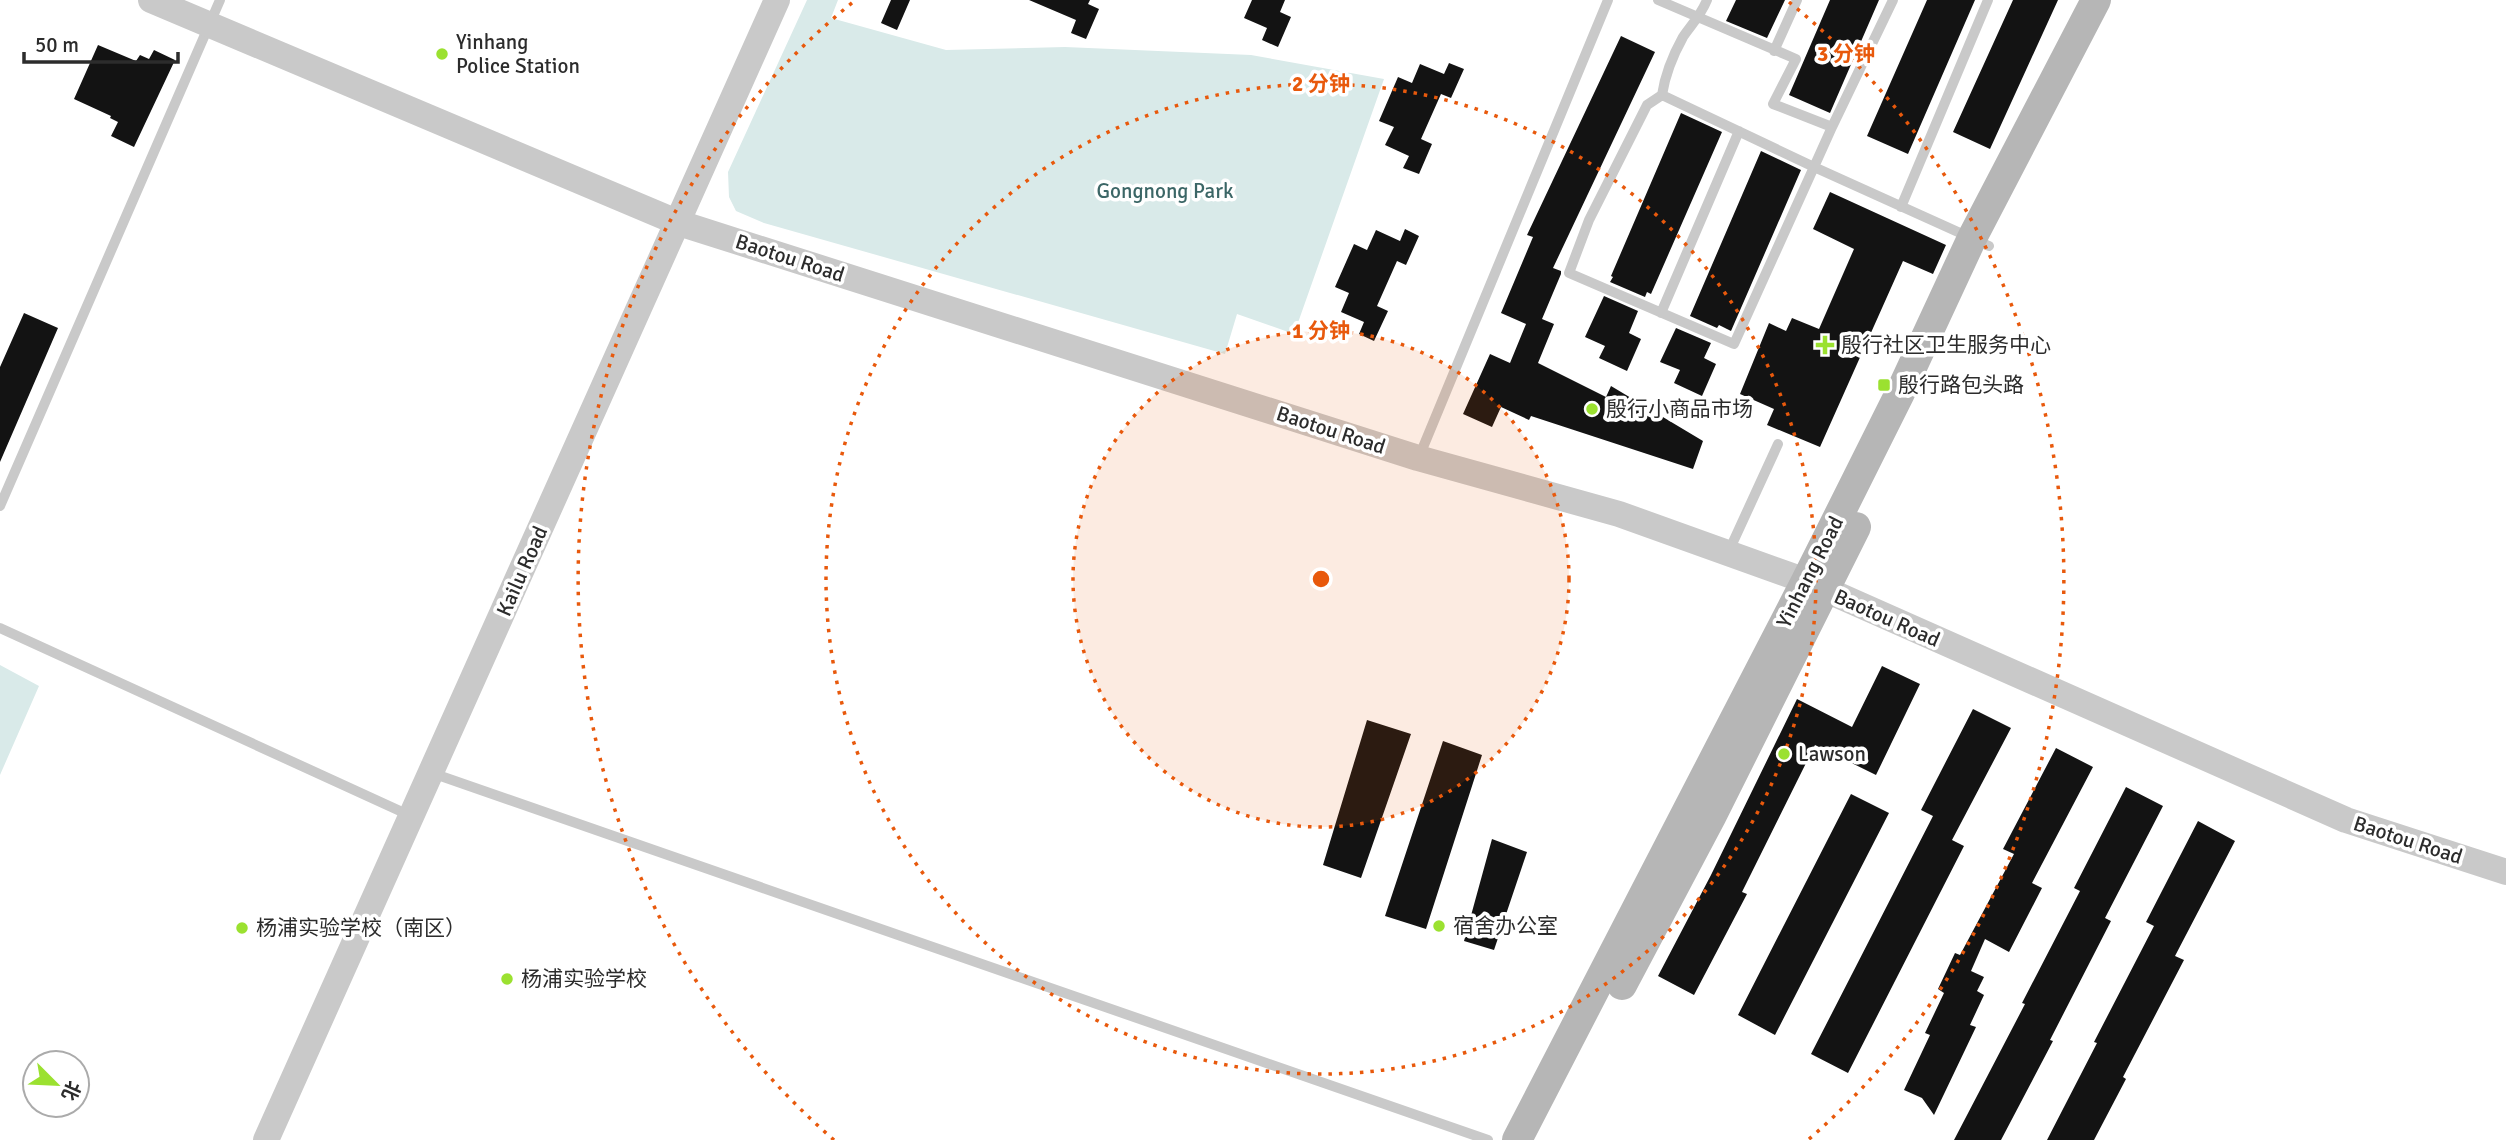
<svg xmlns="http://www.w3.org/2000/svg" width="2506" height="1140" font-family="Signika,'Noto Sans SC',sans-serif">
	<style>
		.green { fill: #d9eae9 }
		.building { fill: #131313 }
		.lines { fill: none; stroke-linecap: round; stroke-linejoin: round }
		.service { stroke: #c9c9c9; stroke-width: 10 }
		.tertiary { stroke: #c9c9c9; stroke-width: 26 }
		.secondary { stroke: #b6b6b6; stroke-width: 30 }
		.ring { fill: none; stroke: #e8590c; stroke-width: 3.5; stroke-dasharray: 3.5 7 }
		.poi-dot { fill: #9be130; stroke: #fff; stroke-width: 2.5 }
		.labels { text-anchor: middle; stroke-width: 7; stroke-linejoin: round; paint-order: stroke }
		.poi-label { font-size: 21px; fill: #2c2c2c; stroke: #fff; text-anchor: start }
		.park-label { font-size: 21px; fill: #3b6666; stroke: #fff }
		.street-label { font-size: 21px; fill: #2c2c2c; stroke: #fff }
		.centre { fill: #e8590c; stroke: #fff; stroke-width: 3.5 }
		.ring-label { font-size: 21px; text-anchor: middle; font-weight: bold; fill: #e8590c; stroke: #fff; stroke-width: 7; stroke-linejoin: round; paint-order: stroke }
	</style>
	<rect width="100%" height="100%" fill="#fff"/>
	<path class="green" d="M807 0H838L831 18 946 50 1065 47 1251 55 1384 79 1294 334 1237 314 1225 354 764 223 736 211 729 197 728 172Z
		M0 665 39 686 0 775Z"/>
	<path class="building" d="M891 0H910L897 30 881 23Z
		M1029 0H1090L1088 4 1099 9 1086 39 1071 33 1076 20Z
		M1252 0H1285L1280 12 1291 17 1278 47 1262 40 1267 28 1244 18Z
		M1736 0H1785L1767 38 1726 21Z
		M1830 0H1879L1830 113 1789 95Z
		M1927 0H1975L1908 154 1867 136Z
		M2013 0H2058L1990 149 1953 132Z
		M1621 36 1655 52 1553 268 1561 271V274L1542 319 1554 324 1538 363 1606 397 1611 386 1703 441 1693 469 1531 416 1529 420 1501 407 1492 427 1463 414 1490 354 1510 363 1526 324 1501 313 1533 237 1527 235Z
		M98 45 136 61 140 55 149 59 154 50 175 60 134 147 111 136 118 122 110 118 111 116 74 99Z
		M1449 63 1464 69 1451 98 1441 94 1421 139 1432 144 1419 174 1403 168 1409 156 1385 145 1394 127 1379 121 1398 77 1412 83 1420 64 1444 74Z
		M1681 113 1722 132 1651 294 1647 292 1645 297 1610 282 1613 277 1611 276Z
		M1761 151 1801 170 1731 331 1719 325 1717 328 1690 316Z
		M1830 192 1946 245 1933 274 1903 261 1820 447 1767 425 1774 409 1740 394 1769 323 1786 331 1792 318 1819 329 1854 249 1813 229Z
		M1405 229 1419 236 1406 265 1397 261 1377 306 1388 311 1374 341 1359 334 1364 322 1341 312 1349 293 1335 287 1354 244 1367 250 1376 230 1400 241Z
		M1604 296 1638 311 1629 333 1641 339 1627 371 1599 358 1605 346 1585 337Z
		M24 313 58 328 0 462V367Z
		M1676 328 1711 343 1704 358 1716 364 1702 396 1674 383 1680 370 1660 362Z
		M1882 666 1920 684 1876 775 1815 745 1742 892 1747 894 1694 995 1658 976 1711 875 1797 699 1852 727Z
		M1973 709 2011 728 1952 840 1964 846 1848 1073 1811 1054 1933 816 1921 810Z
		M1367 720 1411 734 1361 878 1323 865Z
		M1443 741 1482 755 1426 929 1385 916Z
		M2056 748 2093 767 2032 883 2042 888 2009 952 1985 939 1971 971 1984 977 1977 991 1984 995 1970 1025 1976 1027 1934 1115 1922 1098 1904 1090 1930 1035 1925 1033 1944 993 1938 989 1955 953 1960 955 2014 854 2003 849Z
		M2126 787 2163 806 2105 918 2111 921 2050 1040 2053 1041 2001 1140H1954L2025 1004 2022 1003 2080 891 2074 888Z
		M1851 794 1889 813 1775 1035 1738 1015Z
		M2198 821 2235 841 2175 956 2184 960 2123 1077 2126 1079 2094 1140H2047L2097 1043 2094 1042 2154 926 2146 922Z
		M1492 839 1527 852 1494 950 1464 941Z"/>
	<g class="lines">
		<path class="service" d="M1658 0 1796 59 1773 104 1832 127 1814 167 1989 246
			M1774 51 1797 0
			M1662 95 1647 105 1589 220 1569 273 1734 344 1814 167 1662 95C1665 75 1673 55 1683 37 1692 24 1701 15 1707 0
			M1832 127 1893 0
			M1901 207 1988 0
			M1661 313 1739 131
			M1419 457 1608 0
			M0 506 220 0
			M1728 553 1778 444
			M0 628 411 816
			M432 773 1488 1140"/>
		<path class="tertiary" d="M151 0 679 223 1418 458 1619 514 1806 581 2346 820 2506 872
			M266 1140 777 0"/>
		<path class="secondary" d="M1622 985 1711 817 1856 527
			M1517 1140 1806 581 1900 393 1972 238 2096 0"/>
	</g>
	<circle cx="1321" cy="579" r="248" fill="#e8590c" fill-opacity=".12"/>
	<g class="ring">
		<circle cx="1321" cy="579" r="248"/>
		<circle cx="1321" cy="579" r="495"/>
		<path d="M834 1140A743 743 0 0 1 853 2M1789 2A743 743 0 0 1 1808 1140"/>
	</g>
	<g class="poi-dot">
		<circle cx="442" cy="54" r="7"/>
		<path d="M1821.5 334.5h7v7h7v7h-7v7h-7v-7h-7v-7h7z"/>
		<rect x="1877" y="378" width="14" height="14" rx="3.5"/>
		<circle cx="1592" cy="409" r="7"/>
		<circle cx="1784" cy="754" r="7"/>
		<circle cx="1439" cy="926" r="7"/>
		<circle cx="242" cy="928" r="7"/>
		<circle cx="507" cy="979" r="7"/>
	</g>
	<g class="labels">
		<g class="poi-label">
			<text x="456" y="49">Yinhang<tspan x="456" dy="24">Police Station</tspan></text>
			<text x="1841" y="352">殷行社区卫生服务中心</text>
			<text x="1898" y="392">殷行路包头路</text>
			<text x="1606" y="416">殷行小商品市场</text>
			<text x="1798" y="761">Lawson</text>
			<text x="1453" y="933">宿舍办公室</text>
			<text x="256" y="935">杨浦实验学校（南区）</text>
			<text x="521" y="986">杨浦实验学校</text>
		</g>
		<g class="park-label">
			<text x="1165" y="198">Gongnong Park</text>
		</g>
		<g class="street-label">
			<text transform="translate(790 258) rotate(18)" y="7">Baotou Road</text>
			<text transform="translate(1331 430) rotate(18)" y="7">Baotou Road</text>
			<text transform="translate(522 571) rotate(-66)" y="7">Kailu Road</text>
			<text transform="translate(1810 572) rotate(-63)" y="7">Yinhang Road</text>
			<text transform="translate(1887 618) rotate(24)" y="7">Baotou Road</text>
			<text transform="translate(2408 840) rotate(18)" y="7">Baotou Road</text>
		</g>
	</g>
	<circle cx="1321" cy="579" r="10" class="centre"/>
	<g class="ring-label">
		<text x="1846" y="61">3 分钟</text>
		<text x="1321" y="91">2 分钟</text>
		<text x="1321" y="338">1 分钟</text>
	</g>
	<g transform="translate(56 1084) rotate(114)"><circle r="33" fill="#ffffff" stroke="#ababab" stroke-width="2"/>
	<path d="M0-5L12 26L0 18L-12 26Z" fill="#9be130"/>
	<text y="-10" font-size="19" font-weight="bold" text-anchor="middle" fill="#2c2c2c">北</text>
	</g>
	<path d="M24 52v10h154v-10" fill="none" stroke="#2c2c2c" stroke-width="3.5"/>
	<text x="35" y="52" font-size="21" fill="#2c2c2c" stroke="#ffffff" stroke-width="5" paint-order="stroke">50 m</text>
</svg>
